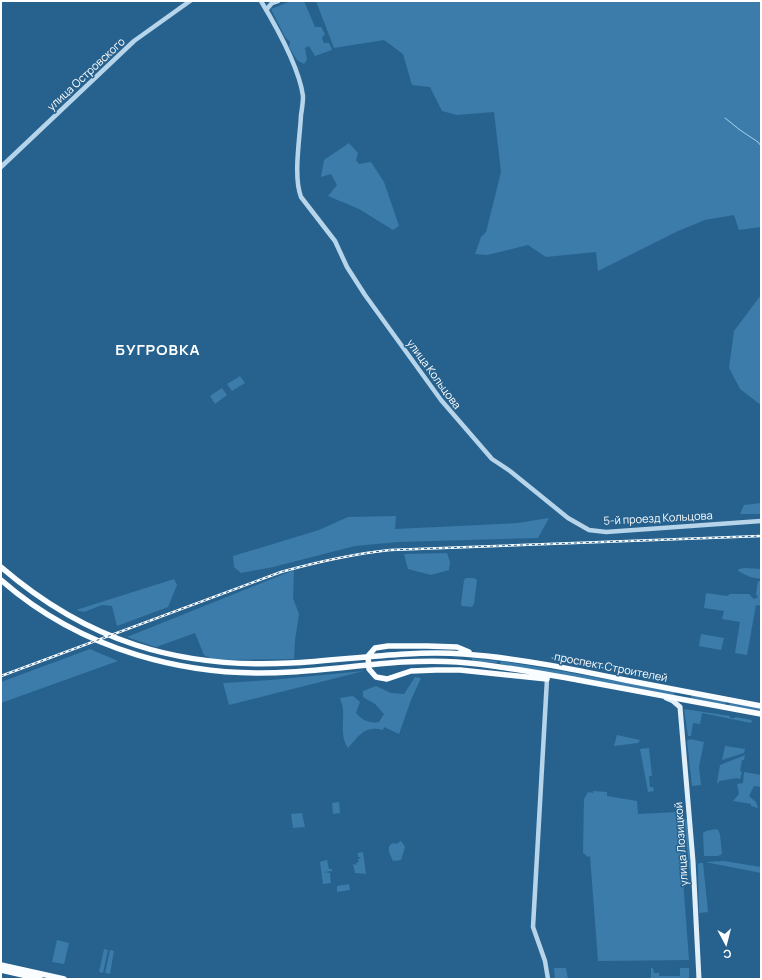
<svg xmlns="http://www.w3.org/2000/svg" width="762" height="980" font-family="Manrope,sans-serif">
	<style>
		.green { fill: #3b7caa }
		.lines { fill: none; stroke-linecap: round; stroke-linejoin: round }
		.stream { stroke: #abd2eb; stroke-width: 1 }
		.tertiary { stroke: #b6d5eb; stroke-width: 4.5 }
		.secondary { stroke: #e1eff9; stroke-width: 5 }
		.primary { stroke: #fafdff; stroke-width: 5.5 }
		.rail-casing { stroke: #fff; stroke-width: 2.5 }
		.rail { stroke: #27628e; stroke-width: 1; stroke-dasharray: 3; stroke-linecap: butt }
		.labels { text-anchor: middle; stroke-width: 3; stroke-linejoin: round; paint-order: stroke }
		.street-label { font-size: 11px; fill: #fff; stroke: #27628e }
		.district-label { font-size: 15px; font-weight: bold; letter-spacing: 1px; fill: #fff; stroke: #27628e }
	</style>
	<rect width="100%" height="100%" fill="#27628e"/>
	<path class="green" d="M291 1H304L315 27H321L325 34 322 38 324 43H329L332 50 315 56 309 46 305 48 307 60 304 64 297 60 289 47 290 42 285 37 271 9Z
		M316 1H761V227L739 230 734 215 705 220 678 231 598 271 596 252 546 257 528 245 487 255 475 254 481 237 486 232 501 172 494 112 457 115 442 111 430 87 412 85 403 54 384 40 334 48Z
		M349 143 358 153 356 160 359 164 371 162 384 182 399 226 393 230 359 209 328 196 337 185 331 174 321 177 324 160Z
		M761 295V405L740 389 729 368 734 331Z
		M240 376 245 383 232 391 227 384Z
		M222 388 227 395 215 404 210 396Z
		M761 503V514H740L744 505Z
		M396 516 395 529 518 523 549 518 538 538 398 542 355 546 273 567 241 573 234 567 233 556 319 530 348 517Z
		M447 553 450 562 449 570 431 575 408 569 404 554Z
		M745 568 761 569V579L750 577 738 571 739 569Z
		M294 570 293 598 299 614 295 640 294 659 214 660 204 655 195 633 156 647 127 637Z
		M466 578H474L477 580 474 604 472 607 462 606 461 604 464 580Z
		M174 579 177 585 168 607 117 626 112 606 102 605 84 612 76 610Z
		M758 581H761V606L756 605 747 655 735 653 740 622 722 619 724 611 704 608 706 593 727 596 730 594H749L754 599 758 597 756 594Z
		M701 634 724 638 721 650 699 646Z
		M90 649 118 661 1 703V682Z
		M472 658 497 661V663L472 661Z
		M501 661 561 671 675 692 674 695 500 664Z
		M364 671 229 705 223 683 271 680Z
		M415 677 421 678 411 700 399 734 384 727 383 730C364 725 359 736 348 748 340 736 344 724 343 710 343 706 341 702 340 698L353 696 360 702 356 713C362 720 370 724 379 722L384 714 375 704 363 697V691L376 686 391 693 404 694Z
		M692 695 726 702 725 705 691 698Z
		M730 703 761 708V712L729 706Z
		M684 709 730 716V718H735V717L752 720 751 723 702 713 700 724 693 723 691 736H688Z
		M617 735 640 740 638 743 614 746Z
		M690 739 704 742 699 767 701 785 692 786 687 741Z
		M725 746 745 749 744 753 722 760Z
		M649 748 652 776H649L650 787H653L654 791 648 792 640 749Z
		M745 755 744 760H742L740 771 742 772 740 779H738V778L719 781V783H717L720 765Z
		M744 772 761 775V787L754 786 749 796 756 802 758 808 751 806V804L733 801 739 794 737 784 743 783Z
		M593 791 607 792V796L637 801 638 814 678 812 689 960 598 961 590 856 588 857 583 853 584 799 588 792 593 793Z
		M339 802 340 813 333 814 332 803Z
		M302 813 305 827 293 828 291 814Z
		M683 819 687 877 684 878 679 820Z
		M684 819H687L692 875 690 877Z
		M716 829 718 830 720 834 722 854 718 856H704L703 833 706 831Z
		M401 841 405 847 401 860 393 861C391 856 384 846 394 843L396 844Z
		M363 852 366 874 355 873 353 864 357 865 356 863 359 862 358 859 361 858 360 857H358V853Z
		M329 859 327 860 329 869H332V871L324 872 330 873 331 883 323 884 320 862Z
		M724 861 761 867V873L705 862Z
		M700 863H703L708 912 699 913 698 864Z
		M349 884 350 890 337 892V886Z
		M57 940 69 943 64 964 52 962Z
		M104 949 108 950 103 973 99 972Z
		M110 950 114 951 110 974 105 973Z
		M554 968H566L568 979H555Z
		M651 968H653L654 973H659V976H680V968H689V979H651Z"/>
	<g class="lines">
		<path class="stream" d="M725 118 740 130 758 142 761 146
			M552 658 604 668"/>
		<path class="tertiary" d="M261 1C276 26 299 67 303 96 303 102 302 109 301 115 300 138 293 176 301 197L335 241 347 267 365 295 441 400 492 459 510 471 568 518 589 530 606 532 761 521
			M266 10 272 3 278 1
			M1 167 134 41 190 1
			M547 679 533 927 545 961 548 979"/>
		<path class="secondary" d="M666 698 673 701 680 707
			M680 707 693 861 699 979"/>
		<path class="primary" d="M1 567C87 641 178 669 290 663 348 660 406 650 464 654 518 658 572 669 625 680 670 689 716 697 761 706
			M1 580C81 650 187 679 291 672 346 669 402 658 457 662 498 665 538 673 578 680 639 691 700 703 761 714
			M469 652 457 647 427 646H388L375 648 368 656 369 669 376 677 387 679 411 671 436 670H460L547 679V675
			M1 965 64 979
			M1 970 40 979"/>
		<g class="rail-casing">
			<path id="rail" d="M1 676 281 572C317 562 353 554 390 550L761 536"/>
		</g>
		<use href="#rail" class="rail"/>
	</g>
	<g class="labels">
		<g class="street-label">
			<text transform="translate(86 74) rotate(-43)" y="4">улица Островского</text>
			<text transform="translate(434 374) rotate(54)" y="4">улица Кольцова</text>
			<text transform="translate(658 518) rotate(-3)" y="4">5-й проезд Кольцова</text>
			<text transform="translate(611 667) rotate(11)" y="4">проспект Строителей</text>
			<text transform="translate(681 844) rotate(-94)" y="4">улица Лозицкой</text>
		</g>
		<g class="district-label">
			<text x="158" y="355">БУГРОВКА</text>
		</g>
	</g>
	<rect width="762" height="980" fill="none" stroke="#ffffff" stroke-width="4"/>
	<g transform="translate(726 944) rotate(173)" stroke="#27628e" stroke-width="3" paint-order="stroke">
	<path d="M0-3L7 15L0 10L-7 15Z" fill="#ffffff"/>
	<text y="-6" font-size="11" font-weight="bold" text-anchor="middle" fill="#ffffff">С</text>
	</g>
</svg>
